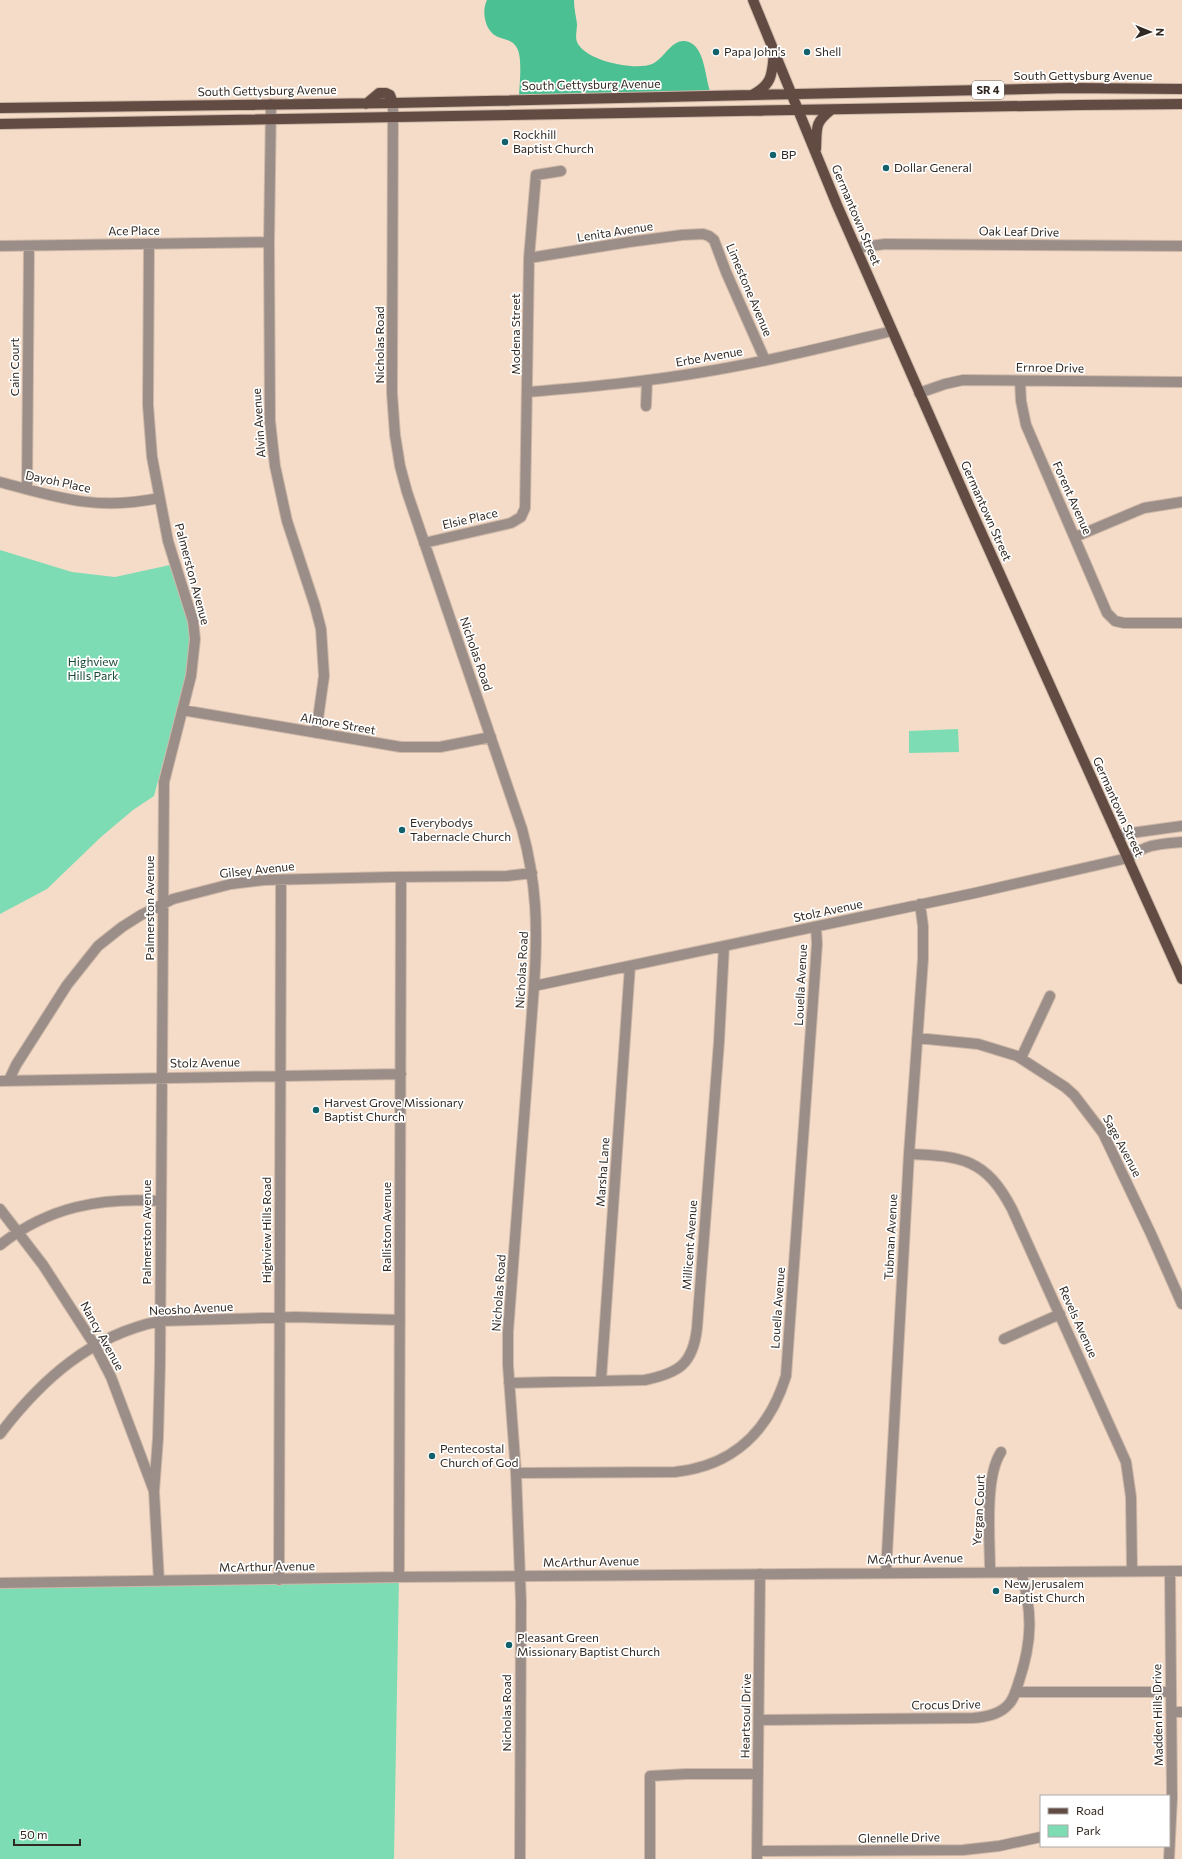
<svg xmlns="http://www.w3.org/2000/svg" width="1182" height="1859" font-family="Commissioner,sans-serif">
	<style>
		.green { fill: #7edcb4 }
		.forest { fill: #4bc093 }
		.lines { fill: none; stroke-linecap: round; stroke-linejoin: round }
		.minor-casing { stroke: #ceb8a7; stroke-width: 12 }
		.major-casing { stroke: #ceb8a7; stroke-width: 12 }
		.minor { stroke: #9b8e89; stroke-width: 10 }
		.major { stroke: #614b43; stroke-width: 10 }
		.poi-dot { fill: #13616b; stroke: #fff; stroke-width: 1.5 }
		.labels { text-anchor: middle; stroke-width: 3.5; stroke-linejoin: round; paint-order: stroke }
		.shield { fill: #fff; stroke: #6f6864; stroke-width: 1 }
		.shield-label { font-size: 11px; font-weight: bold; fill: #312821 }
		.poi-label { font-size: 12px; fill: #312821; stroke: #fff; text-anchor: start }
		.street-label { font-size: 12px; fill: #312821; stroke: #fff }
		.park-label { font-size: 12px; fill: #174835; stroke: #fff }
	</style>
	<rect width="100%" height="100%" fill="#f5dcc8"/>
	<path class="green" d="M0 550 72 572 115 577 170 565 186 611 190 632V653L187 674 154 796 133 810 101 837 47 889 0 914Z
		M958 729 959 752 909 753V731Z
		M399 1577 394 1859H0V1583Z"/>
	<path class="forest" d="M487 0H574C574 9 576 16 577 24 577 30 575 37 577 42 585 61 635 71 652 64 666 58 673 34 691 43 706 51 705 82 712 96L519 100C519 87 523 59 517 48 512 38 500 40 493 34 484 26 482 10 487 0Z"/>
	<g class="lines">
		<g class="minor-casing">
			<path id="minor" d="M393 103 392 393 395 435 400 466 407 492 522 829C537 884 538 929 534 986L508 1332V1365L516 1473 521 1602 520 1859
				M271 104 269 242 270 421 275 466 287 521 315 606 321 629 324 676 316 733
				M149 244 148 405 152 457 168 541 193 621 195 639 191 676 164 782 160 1364 158 1438 154 1491 159 1581
				M0 246 269 242
				M856 248 885 244 1182 246
				M529 258 629 242 682 235 703 234 709 236 714 240 726 272 765 360
				M1020 381 1021 401 1026 425 1107 613 1115 621 1124 623H1182
				M528 392C587 387 645 382 703 372 766 362 829 346 892 331
				M919 393 945 384 963 380 1182 382
				M646 406 647 381
				M0 482C59 498 97 511 159 498
				M27 489 29 246
				M1075 537 1144 508 1182 502
				M424 543 511 523 521 517 525 508 529 258 536 175 561 171
				M182 710 401 747H440L491 737
				M1117 835 1182 826
				M534 986 975 893 1128 858C1146 844 1159 844 1182 842
				M917 1038 978 1044 1017 1056 1065 1087 1074 1095 1103 1133 1151 1234 1182 1304
				M1021 1058 1050 996
				M9 1080 16 1065 67 985 98 946 122 927 141 915 173 899 231 884 264 880 392 877 507 876 532 873
				M0 1081 401 1074
				M909 1154C962 1156 986 1159 1012 1209L1126 1462 1131 1497 1132 1570
				M0 1209 43 1265 94 1344 111 1377 154 1491
				M0 1245C48 1207 100 1197 161 1201
				M1004 1339 1060 1314
				M601 1380 630 966
				M509 1383 645 1380C679 1373 693 1364 697 1328L719 1042 724 946
				M0 1434C41 1380 91 1335 160 1321L295 1317 400 1320
				M516 1473 675 1472C733 1466 769 1431 786 1376L817 944 816 927
				M990 1571C990 1540 984 1478 1001 1452
				M886 1572 909 1154 923 959V926L920 904
				M399 1577 401 877
				M279 1580 281 880
				M0 1583 399 1577 1182 1571
				M1015 1692H1170
				M1171 1712H1182
				M759 1720 973 1718C985 1717 998 1715 1007 1706 1014 1700 1016 1690 1019 1681 1032 1642 1033 1612 1021 1572
				M757 1851 963 1850 999 1846 1041 1837
				M650 1859V1776L686 1774H758
				M757 1859 760 1574
				M1169 1859 1172 1798 1170 1571"/>
		</g>
		<g class="major-casing">
			<path id="major" d="M753 0 837 205 968 503 1182 979
				M752 95C773 84 772 74 774 52
				M366 104 379 93H386L390 95 393 103
				M0 108 393 103 1069 88 1182 89
				M0 124 1080 105 1182 104
				M816 149C817 128 814 123 831 110"/>
		</g>
		<use href="#minor" class="minor"/>
		<use href="#major" class="major"/>
	</g>
	<g class="poi-dot">
		<circle cx="716" cy="52" r="4"/>
		<circle cx="807" cy="52" r="4"/>
		<circle cx="505" cy="142" r="4"/>
		<circle cx="773" cy="155" r="4"/>
		<circle cx="886" cy="168" r="4"/>
		<circle cx="402" cy="830" r="4"/>
		<circle cx="316" cy="1110" r="4"/>
		<circle cx="432" cy="1456" r="4"/>
		<circle cx="996" cy="1591" r="4"/>
		<circle cx="509" cy="1645" r="4"/>
	</g>
	<g class="labels">
		<rect class="shield" x="972" y="81" width="32" height="18" rx="3"/>
		<g class="shield-label">
			<text x="988" y="94">SR 4</text>
		</g>
		<g class="poi-label">
			<text x="724" y="56">Papa John's</text>
			<text x="815" y="56">Shell</text>
			<text x="513" y="139">Rockhill<tspan x="513" dy="14">Baptist Church</tspan></text>
			<text x="781" y="159">BP</text>
			<text x="894" y="172">Dollar General</text>
			<text x="410" y="827">Everybodys<tspan x="410" dy="14">Tabernacle Church</tspan></text>
			<text x="324" y="1107">Harvest Grove Missionary<tspan x="324" dy="14">Baptist Church</tspan></text>
			<text x="440" y="1453">Pentecostal<tspan x="440" dy="14">Church of God</tspan></text>
			<text x="1004" y="1588">New Jerusalem<tspan x="1004" dy="14">Baptist Church</tspan></text>
			<text x="517" y="1642">Pleasant Green<tspan x="517" dy="14">Missionary Baptist Church</tspan></text>
		</g>
		<g class="street-label">
			<text x="1083" y="80">South Gettysburg Avenue</text>
			<text transform="translate(591 85) rotate(-1)" y="4">South Gettysburg Avenue</text>
			<text transform="translate(267 91) rotate(-1)" y="4">South Gettysburg Avenue</text>
			<text transform="translate(856 215) rotate(67)" y="4">Germantown Street</text>
			<text transform="translate(134 231) rotate(-1)" y="4">Ace Place</text>
			<text transform="translate(615 232) rotate(-9)" y="4">Lenita Avenue</text>
			<text transform="translate(1019 232) rotate(1)" y="4">Oak Leaf Drive</text>
			<text transform="translate(749 290) rotate(67)" y="4">Limestone Avenue</text>
			<text transform="translate(516 334) rotate(-90)" y="4">Modena Street</text>
			<text transform="translate(380 345) rotate(-90)" y="4">Nicholas Road</text>
			<text transform="translate(709 357) rotate(-10)" y="4">Erbe Avenue</text>
			<text transform="translate(15 367) rotate(-90)" y="4">Cain Court</text>
			<text transform="translate(1050 368) rotate(1)" y="4">Ernroe Drive</text>
			<text transform="translate(259 423) rotate(-94)" y="4">Alvin Avenue</text>
			<text transform="translate(58 482) rotate(12)" y="4">Dayoh Place</text>
			<text transform="translate(1072 498) rotate(66)" y="4">Forent Avenue</text>
			<text transform="translate(986 511) rotate(66)" y="4">Germantown Street</text>
			<text transform="translate(470 519) rotate(-13)" y="4">Elsie Place</text>
			<text transform="translate(192 574) rotate(75)" y="4">Palmerston Avenue</text>
			<text transform="translate(476 654) rotate(71)" y="4">Nicholas Road</text>
			<text transform="translate(338 724) rotate(10)" y="4">Almore Street</text>
			<text transform="translate(1118 807) rotate(66)" y="4">Germantown Street</text>
			<text transform="translate(257 870) rotate(-6)" y="4">Gilsey Avenue</text>
			<text transform="translate(150 908) rotate(-90)" y="4">Palmerston Avenue</text>
			<text transform="translate(828 911) rotate(-12)" y="4">Stolz Avenue</text>
			<text transform="translate(522 970) rotate(-87)" y="4">Nicholas Road</text>
			<text transform="translate(801 985) rotate(-87)" y="4">Louella Avenue</text>
			<text transform="translate(205 1063) rotate(-1)" y="4">Stolz Avenue</text>
			<text transform="translate(1122 1146) rotate(62)" y="4">Sage Avenue</text>
			<text transform="translate(603 1172) rotate(-86)" y="4">Marsha Lane</text>
			<text transform="translate(387 1227) rotate(-90)" y="4">Ralliston Avenue</text>
			<text transform="translate(267 1230) rotate(-90)" y="4">Highview Hills Road</text>
			<text transform="translate(147 1232) rotate(-90)" y="4">Palmerston Avenue</text>
			<text transform="translate(891 1237) rotate(-87)" y="4">Tubman Avenue</text>
			<text transform="translate(690 1245) rotate(-86)" y="4">Millicent Avenue</text>
			<text transform="translate(499 1293) rotate(-86)" y="4">Nicholas Road</text>
			<text transform="translate(778 1308) rotate(-86)" y="4">Louella Avenue</text>
			<text transform="translate(191 1309) rotate(-3)" y="4">Neosho Avenue</text>
			<text transform="translate(1078 1322) rotate(66)" y="4">Revels Avenue</text>
			<text transform="translate(102 1336) rotate(61)" y="4">Nancy Avenue</text>
			<text transform="translate(979 1510) rotate(-87)" y="4">Yergan Court</text>
			<text transform="translate(915 1559) rotate(-1)" y="4">McArthur Avenue</text>
			<text transform="translate(591 1562) rotate(-1)" y="4">McArthur Avenue</text>
			<text transform="translate(267 1567) rotate(-1)" y="4">McArthur Avenue</text>
			<text transform="translate(946 1705) rotate(-1)" y="4">Crocus Drive</text>
			<text transform="translate(507 1713) rotate(-90)" y="4">Nicholas Road</text>
			<text transform="translate(1158 1715) rotate(-91)" y="4">Madden Hills Drive</text>
			<text transform="translate(746 1716) rotate(-89)" y="4">Heartsoul Drive</text>
			<text transform="translate(899 1838) rotate(-1)" y="4">Glennelle Drive</text>
		</g>
		<g class="park-label">
			<text x="93" y="666">Highview<tspan x="93" dy="14">Hills Park</tspan></text>
		</g>
	</g>
	<rect x="1040" y="1795" width="130" height="52" fill="#ffffff" stroke="#ada9a6"/>
	<rect x="1048" y="1808" width="20" height="6" fill="#614b43" stroke="#ada9a6"/>
	<text x="1076" y="1815" font-size="12" fill="#312821">Road</text>
	<rect x="1048" y="1825" width="20" height="12" fill="#7edcb4" stroke="#ada9a6"/>
	<text x="1076" y="1835" font-size="12" fill="#312821">Park</text>
	<g transform="translate(1150 32) rotate(91)" stroke="#ffffff" stroke-width="3" paint-order="stroke">
	<path d="M0-3L7 15L0 10L-7 15Z" fill="#312821"/>
	<text y="-6" font-size="11" font-weight="bold" text-anchor="middle" fill="#312821">N</text>
	</g>
	<path d="M14 1839v6h66v-6" fill="none" stroke="#312821" stroke-width="2"/>
	<text x="20" y="1839" font-size="12" fill="#312821" stroke="#ffffff" stroke-width="3" paint-order="stroke">50 m</text>
</svg>
